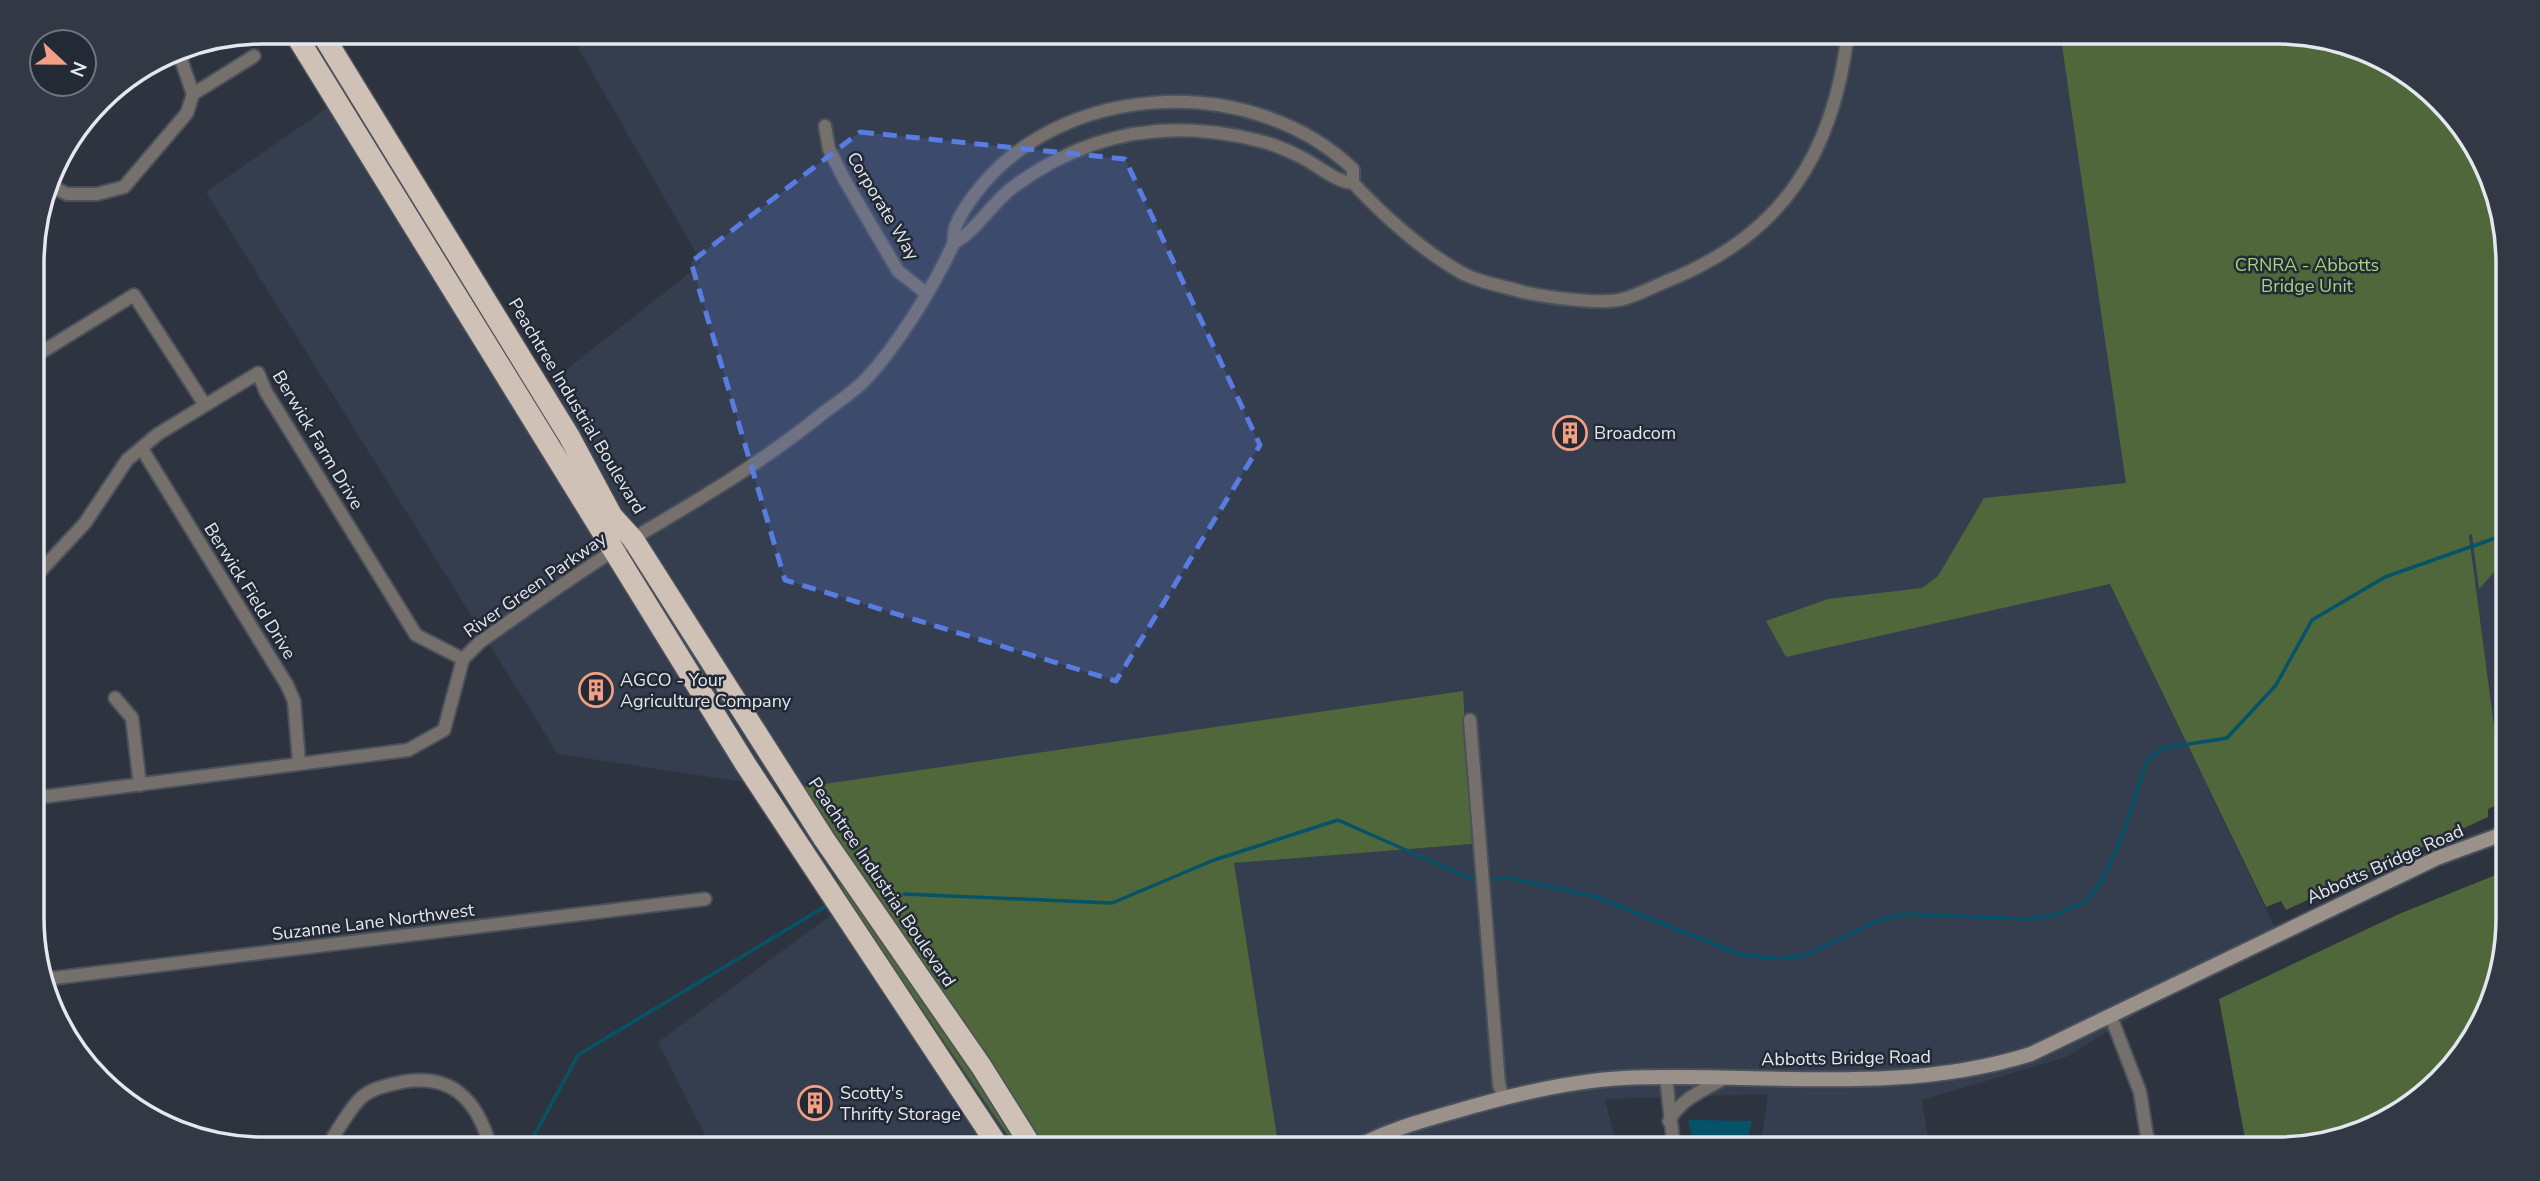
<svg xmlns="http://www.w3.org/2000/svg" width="2540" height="1181" font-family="'Nunito Sans',sans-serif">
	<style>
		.built { fill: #353e4f }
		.green { fill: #4f673b }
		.water { fill: #055368 }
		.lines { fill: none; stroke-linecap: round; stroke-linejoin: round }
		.stream { stroke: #055368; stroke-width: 3.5 }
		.street-casing { stroke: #4b515b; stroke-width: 16 }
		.secondary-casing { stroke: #4b515b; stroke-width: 18 }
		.highway-casing { stroke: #4b515b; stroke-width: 24 }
		.street { stroke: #75706b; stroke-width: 12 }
		.secondary { stroke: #9a918a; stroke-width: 14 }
		.highway { stroke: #d0c1b7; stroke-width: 21 }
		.marked { fill: #587cdf; fill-opacity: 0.2; stroke: #587cdf; stroke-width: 5; stroke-dasharray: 14 9; stroke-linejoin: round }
		.labels { text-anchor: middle; stroke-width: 5; stroke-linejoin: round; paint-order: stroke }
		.street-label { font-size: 18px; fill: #e3e7ee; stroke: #242a35 }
		.park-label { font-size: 18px; fill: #a5d480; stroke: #242a35 }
		.poi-label { font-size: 18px; fill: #e3e7ee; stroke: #242a35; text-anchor: start }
		.rim { fill: none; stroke: #e3e7ee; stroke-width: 3.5 }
	</style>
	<rect width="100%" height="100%" fill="#2e343f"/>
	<path class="built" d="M569 32H2069L2147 579 2111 585 2275 928 2066 1057 1922 1100 1930 1149H1760L1768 1094 1605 1099 1617 1149H1316L1277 1137 1234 863 1472 844 790 789 558 754 206 192 343 97 529 399 702 263Z
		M2507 527 2508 818H2506L2469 532Z
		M849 902 1017 1149H712L658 1042Z"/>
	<path class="green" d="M2060 32H2278L2366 49 2461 122 2507 233V558L2479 589 2472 534 2469 535 2504 802 2488 809V817L2286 910 2281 901 2266 907 2110 584 1786 657 1766 621 1828 599 1922 588 1938 576 1984 498 2126 483Z
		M1463 691 1472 844 1234 863 1277 1136 1316 1149H1017L849 902 790 789Z
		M2508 870V919L2491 1007 2451 1071 2406 1110 2292 1149H2247L2219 999 2399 914Z"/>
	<path class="water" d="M1688 1120 1752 1121 1745 1149H1695Z"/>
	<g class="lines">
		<path class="stream" d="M1493 879 1510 878 1593 896 1741 955 1782 959 1805 955 1880 920 1906 914 2027 919 2055 915 2086 901 2100 884 2120 842 2147 760 2163 748 2227 738 2276 685 2312 620 2385 577 2507 534
			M904 894 1112 903 1214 860 1338 820 1476 881
			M527 1149 578 1055 826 906"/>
		<g class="street-casing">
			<path id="street" d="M193 94 254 56
				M825 126 829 149 844 179 898 271 927 294
				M49 185 67 194H97L124 187 187 113 193 94 177 48
				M954 243C977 230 991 204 1012 188 1086 132 1167 118 1256 140 1270 143 1287 150 1301 157 1317 165 1334 181 1353 183 1385 217 1421 250 1462 273 1480 283 1504 286 1523 292 1545 297 1602 305 1623 299 1638 295 1653 287 1667 281 1783 235 1834 153 1848 32
				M32 358 134 295 205 405
				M142 449 287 685 294 701 299 762
				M33 579 85 523 127 460 158 434 258 373 266 392 416 635 463 659
				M115 698 132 718 140 785
				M1470 720 1499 1084 1503 1097
				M33 798 408 750 444 730 463 659 480 642C530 607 580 571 632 539 700 499 760 464 822 414 836 403 854 392 866 379 897 346 931 291 951 249 955 242 953 235 955 228 959 217 968 203 975 194 1060 80 1252 72 1353 169V183
				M46 979 705 899
				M2111 1017 2140 1092 2149 1149
				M1666 1077 1674 1149
				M1669 1121C1681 1099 1700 1092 1721 1080
				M326 1149C336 1133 346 1114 359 1100 368 1090 381 1087 393 1084 449 1070 477 1097 491 1149"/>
		</g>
		<g class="secondary-casing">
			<path id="secondary" d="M1353 1149C1385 1131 1418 1122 1453 1112 1507 1096 1567 1081 1624 1078 1760 1072 1898 1096 2031 1054L2437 858 2508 832"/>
		</g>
		<g class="highway-casing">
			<path id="highway" d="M294 32 746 765 1000 1149
				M321 32 569 436 612 516 633 539 824 839 981 1066 1033 1149"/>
		</g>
		<use href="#street" class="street"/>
		<use href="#secondary" class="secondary"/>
		<use href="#highway" class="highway"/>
	</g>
	<path class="marked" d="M860 132 1125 159 1260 445 1116 681 785 580 691 262Z"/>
	<defs>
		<g id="building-ring" transform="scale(1.75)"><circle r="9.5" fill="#242a35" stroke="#f39f83" stroke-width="1.5"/><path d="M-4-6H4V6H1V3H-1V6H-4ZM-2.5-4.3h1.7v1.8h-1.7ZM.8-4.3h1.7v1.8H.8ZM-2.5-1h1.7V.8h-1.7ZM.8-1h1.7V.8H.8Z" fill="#f39f83"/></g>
	</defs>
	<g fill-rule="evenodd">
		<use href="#building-ring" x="1570" y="433"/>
		<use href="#building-ring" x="596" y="690"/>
		<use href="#building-ring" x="815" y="1103"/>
	</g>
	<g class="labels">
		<g class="street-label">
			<text transform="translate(883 206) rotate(59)" y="6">Corporate Way</text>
			<text transform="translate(577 406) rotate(59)" y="6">Peachtree Industrial Boulevard</text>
			<text transform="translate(318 440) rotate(59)" y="6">Berwick Farm Drive</text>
			<text transform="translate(535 585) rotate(-35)" y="6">River Green Parkway</text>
			<text transform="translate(250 591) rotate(58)" y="6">Berwick Field Drive</text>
			<text transform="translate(2385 864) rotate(-24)" y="6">Abbotts Bridge Road</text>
			<text transform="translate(882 882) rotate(56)" y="6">Peachtree Industrial Boulevard</text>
			<text transform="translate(373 922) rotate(-7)" y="6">Suzanne Lane Northwest</text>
			<text transform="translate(1846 1058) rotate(-1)" y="6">Abbotts Bridge Road</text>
		</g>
		<g class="park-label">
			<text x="2307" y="271">CRNRA - Abbotts<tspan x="2307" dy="21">Bridge Unit</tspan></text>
		</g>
		<g class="poi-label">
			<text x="1594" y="439">Broadcom</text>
			<text x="620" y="686">AGCO - Your<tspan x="620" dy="21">Agriculture Company</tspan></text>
			<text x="840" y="1099">Scotty's<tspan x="840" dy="21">Thrifty Storage</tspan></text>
		</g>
	</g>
	<path d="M0 0H2540V1181H0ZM263 44H2277A219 219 0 0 1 2496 263V918A219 219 0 0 1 2277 1137H263A219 219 0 0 1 44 918V263A219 219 0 0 1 263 44Z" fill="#333944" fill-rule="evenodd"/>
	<path class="rim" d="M263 44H2277A219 219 0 0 1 2496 263V918A219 219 0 0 1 2277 1137H263A219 219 0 0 1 44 918V263A219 219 0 0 1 263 44Z"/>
	<g transform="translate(63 63) rotate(112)"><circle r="33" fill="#242a35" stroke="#70767f" stroke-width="2"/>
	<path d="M0-5L12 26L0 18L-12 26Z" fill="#f39f83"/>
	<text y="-10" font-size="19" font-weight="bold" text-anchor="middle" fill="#e3e7ee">N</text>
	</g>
</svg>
